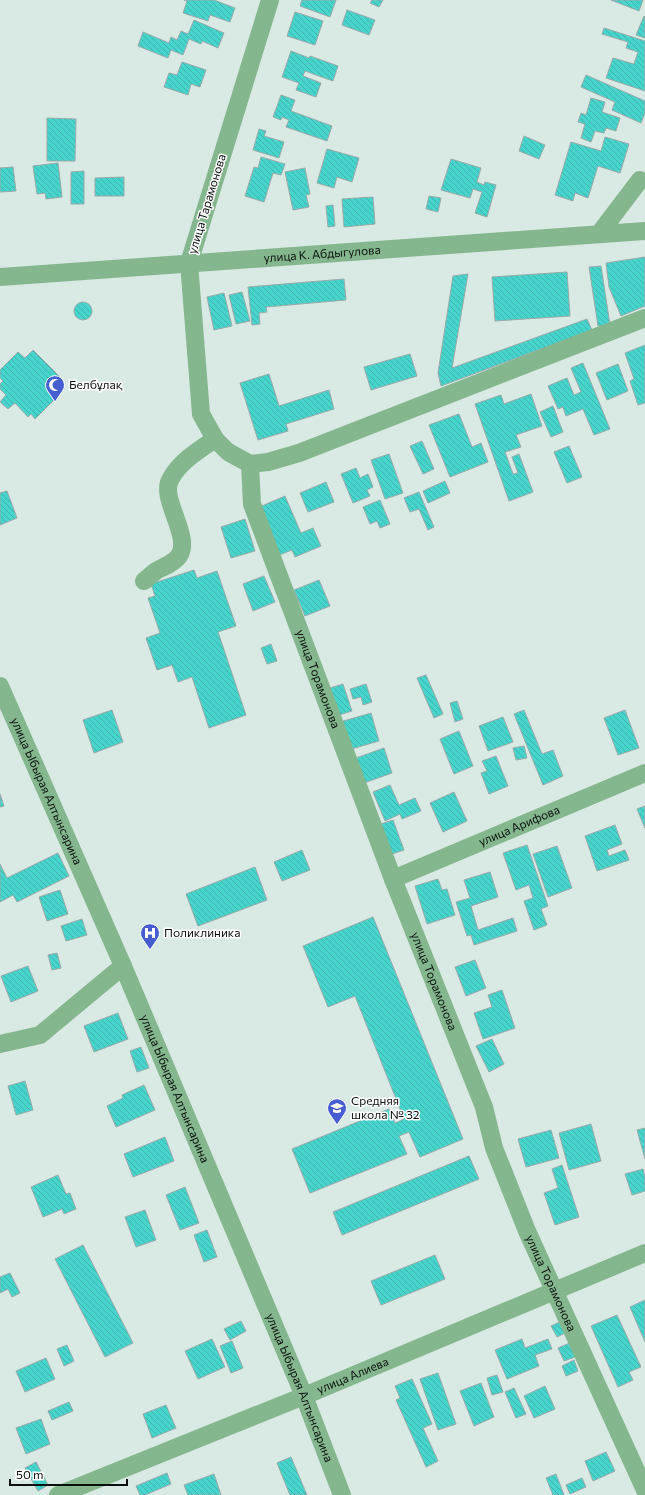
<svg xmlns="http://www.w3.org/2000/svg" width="645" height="1495" font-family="Commissioner,sans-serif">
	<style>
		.building { fill: url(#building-back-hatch); stroke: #99aaa8 }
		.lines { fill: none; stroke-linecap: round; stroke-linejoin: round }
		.minor { stroke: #84b78e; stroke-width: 18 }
		.labels { text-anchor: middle; stroke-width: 3; stroke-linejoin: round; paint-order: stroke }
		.street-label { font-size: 12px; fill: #0a100e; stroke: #fff }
		.poi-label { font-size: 12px; fill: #0a100e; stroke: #fff; text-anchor: start }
	</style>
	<defs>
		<pattern id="building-back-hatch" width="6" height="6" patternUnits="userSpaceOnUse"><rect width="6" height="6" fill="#47d4cd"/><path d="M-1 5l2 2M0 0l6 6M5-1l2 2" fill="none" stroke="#3db5af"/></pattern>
	</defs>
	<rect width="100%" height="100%" fill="#d9e9e3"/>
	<path class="building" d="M184 0H214L235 8 230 22 210 15 208 21 183 13 187 1Z
		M302 0H336L330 17 300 6Z
		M372 0H383L379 7 370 3Z
		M611 0H643L639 11Z
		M347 10 375 20 369 35 342 25Z
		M295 12 323 21 315 45 287 36Z
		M644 16 645 17V38L636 35Z
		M194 20 224 33 218 48 202 41 201 44 189 39 183 55 171 50 168 58 138 46 143 32 169 43 171 37 177 40 181 31 188 34Z
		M604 28 645 41V91L606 78 613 58 634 64 638 52 626 48 628 42 602 34Z
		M291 51 309 58 310 56 338 66 333 81 305 71 303 76 321 83 316 97 296 90 299 83 282 77Z
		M182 62 206 70 200 87 191 84 188 95 164 87 169 73 177 75Z
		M586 75 645 101V113L641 123 612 110 615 102 581 87Z
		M281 95 295 100 291 111 332 126 327 141 286 127 289 120 282 117 281 120 273 117Z
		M591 98 605 102 602 112 620 118 616 131 606 128 604 133 595 131 591 142 581 138 585 124 578 122 581 113 586 115Z
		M47 118 76 119 75 161H47Z
		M259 129 266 131 264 136 284 142 279 158 253 150Z
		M524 136 545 145 539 159 519 151Z
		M605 137 629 144 620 173 598 166 588 198 575 193 573 201 555 195 571 142 601 151Z
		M327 149 359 158 352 182 337 177 334 188 317 183Z
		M261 157 285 164 281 175 273 173 264 202 245 196 254 167 258 168Z
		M451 159 481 168 477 182 484 185 485 182 496 185 487 217 475 213 482 192 473 189 470 198 441 190Z
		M58 163 62 197 46 199 45 193 37 194 33 166Z
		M13 167 16 191 0 192V168Z
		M305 168 310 194 306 195 309 207 293 210 285 172Z
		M84 171V204H71V172Z
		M124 177V196H95V178Z
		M429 196 441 198 438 212 426 209Z
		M373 197 375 224 344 227 342 199Z
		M333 205 335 226 328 227 326 206Z
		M645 257V306L621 316 609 287 606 263Z
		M601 266 610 325 598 326 589 267Z
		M567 272 570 316 495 321 492 277Z
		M468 274 452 368 587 319 592 330 441 386 438 373 453 276Z
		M344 279 346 300 266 307 267 312 259 313 260 324 252 325 248 287Z
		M242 292 250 321 236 324 229 295Z
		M224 293 232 326 214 330 207 297Z
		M74 311a9 9 0 1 1 18 0a9 9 0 1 1-18 0Z
		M645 345V403L638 405 630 381 634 379 625 353Z
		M33 350 63 380 57 386 63 391 35 419 31 414 28 417 15 403 8 409 0 402 6 395 0 389V384L3 381 0 378V370L18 352 25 358Z
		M410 354 417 376 371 390 364 367Z
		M583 363 610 429 594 435 583 409 566 416 563 407 558 409 548 386 567 378 574 395 581 392 571 368Z
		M618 364 628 391 607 400 596 373Z
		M269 374 279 406 329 390 334 409 286 424 288 431 258 440 240 383Z
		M531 394 542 426 516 435 521 447 505 452 513 474 518 473 512 457 519 454 533 492 509 501 475 404 501 395 504 404Z
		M553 406 563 432 551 437 540 412Z
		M459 414 472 447 481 443 488 462 450 477 429 425Z
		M422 441 434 469 423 474 410 446Z
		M569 446 582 477 567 483 554 452Z
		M389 454 403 493 385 499 371 460Z
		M356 468 360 478 368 474 373 487 367 490 370 496 353 503 341 474Z
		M445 481 450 493 428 503 423 491Z
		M326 482 334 502 308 512 300 493Z
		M7 491 17 518 0 525V493Z
		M419 492 434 527 428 530 419 509 410 512 404 498Z
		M285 496 301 533 313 528 321 546 295 557 292 550 277 556 257 508Z
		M380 500 390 524 380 528 377 521 370 524 363 507Z
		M245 519 255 551 231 558 221 527Z
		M194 570 197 578 217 571 236 626 218 632 246 715 209 728 192 677 178 682 172 665 157 670 146 638 160 633 148 598 155 596 151 584Z
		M264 576 275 602 253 611 243 584Z
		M319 580 330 606 305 616 294 590Z
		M271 644 277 661 267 664 261 648Z
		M426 675 443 714 434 718 417 678Z
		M343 684 352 711 339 715 330 688Z
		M366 684 372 702 363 705 361 697 353 699 350 689Z
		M457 701 463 719 455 722 450 703Z
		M112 710 123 742 94 753 83 720Z
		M524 710 542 754 553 750 563 776 543 785 514 714Z
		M625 710 639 748 618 755 604 718Z
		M371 713 379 741 348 750 340 722Z
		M503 717 513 742 488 751 479 726Z
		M459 731 473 766 454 774 440 739Z
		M524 746 527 758 516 760 513 748Z
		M384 748 392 773 364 783 356 758Z
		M496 756 508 786 489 794 481 773 487 771 482 761Z
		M390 785 399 805 415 798 421 811 402 819 400 814 385 821 373 792Z
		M454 792 467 821 443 832 430 803Z
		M0 794 4 806 0 807Z
		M645 806V828L637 809Z
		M393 820 404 850 392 854 381 824Z
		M615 825 622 844 607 850 609 856 625 850 629 860 597 871 585 836Z
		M527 845 548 906 541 909 547 925 534 930 524 901 533 898 529 885 516 890 503 853Z
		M557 846 572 888 548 897 533 854Z
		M302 850 310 870 282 881 274 862Z
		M58 853 69 876 17 902 13 895 0 902V864L7 878Z
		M255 867 267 900 198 926 186 894Z
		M490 872 498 897 471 906 478 930 513 918 517 931 474 945 471 935 467 936 456 902 470 898 464 880Z
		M438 879 442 890 447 889 455 915 427 924 415 886Z
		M60 890 68 914 47 921 39 897Z
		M373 917 463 1139 420 1157 409 1132 399 1136 407 1154 310 1193 292 1149 389 1109 395 1123 404 1119 355 996 328 1007 303 946Z
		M82 919 87 935 66 941 61 926Z
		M57 953 61 968 52 970 48 955Z
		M475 960 486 988 466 996 455 967Z
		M28 966 38 991 11 1002 1 976Z
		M502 990 515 1028 483 1039 474 1013 492 1007 488 995Z
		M118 1013 128 1039 94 1052 84 1026Z
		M492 1039 504 1064 489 1072 476 1046Z
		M141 1047 149 1068 137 1072 130 1051Z
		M25 1081 33 1110 16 1115 8 1086Z
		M144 1085 155 1110 116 1127 107 1106 123 1098 122 1095Z
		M591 1124 601 1161 569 1170 559 1133Z
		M645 1128V1159L637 1130Z
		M551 1130 559 1158 526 1167 518 1139Z
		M165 1137 174 1161 133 1177 124 1154Z
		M469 1156 479 1179 342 1235 333 1212Z
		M562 1165 579 1217 555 1225 544 1193 558 1188 552 1169Z
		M643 1169 645 1177V1191L632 1195 625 1174Z
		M58 1175 66 1194 70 1193 76 1209 64 1214 62 1209 43 1217 31 1187Z
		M185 1187 199 1223 180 1230 166 1195Z
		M145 1210 156 1240 136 1247 125 1217Z
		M207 1230 217 1257 204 1262 194 1235Z
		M83 1245 133 1343 105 1357 55 1259Z
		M435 1255 445 1279 381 1305 371 1281Z
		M10 1273 20 1293 12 1297 8 1289 0 1293V1277Z
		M645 1300V1342L630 1307Z
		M617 1315 641 1367 629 1372 633 1380 618 1387 591 1326Z
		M241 1321 246 1331 230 1340 224 1329Z
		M562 1321 567 1332 557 1337 551 1326Z
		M212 1339 225 1367 198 1379 185 1351Z
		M522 1339 525 1348 548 1339 552 1349 535 1355 539 1366 507 1379 495 1350Z
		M232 1341 243 1368 231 1373 220 1346Z
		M572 1342 578 1356 564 1361 558 1348Z
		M67 1345 74 1361 64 1366 57 1349Z
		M46 1358 55 1379 25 1392 16 1371Z
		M574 1360 578 1371 566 1376 562 1366Z
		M438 1373 456 1424 438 1430 420 1379Z
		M497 1375 503 1392 492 1395 487 1378Z
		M412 1379 432 1424 423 1428 438 1461 426 1467 396 1400 400 1398 395 1386Z
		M481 1383 494 1417 474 1426 460 1391Z
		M545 1386 555 1409 534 1418 524 1396Z
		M514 1388 526 1414 516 1418 505 1392Z
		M69 1402 73 1411 52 1420 48 1411Z
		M166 1405 176 1428 152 1438 143 1414Z
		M41 1419 50 1444 26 1454 16 1428Z
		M606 1452 615 1471 593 1481 585 1461Z
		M291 1457 307 1495H290L277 1463Z
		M36 1462 48 1485 38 1491 25 1468Z
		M167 1473 171 1484 145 1495H140L136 1486Z
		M214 1474 221 1495H188L184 1485Z
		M556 1474 564 1495H553L546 1478Z
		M582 1478 586 1487 570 1494 566 1485Z"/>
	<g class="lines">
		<g class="minor">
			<path d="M270 0 189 263 201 414 215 439 228 452 250 464 268 462 299 453 645 318"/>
			<path d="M599 234 640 180"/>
			<path id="s1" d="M0 277 645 231"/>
			<path id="s2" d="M250 464 252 504 393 879 484 1107 494 1148 527 1231 645 1490"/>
			<path d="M144 581C148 578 152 574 156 571 163 567 173 564 179 556 192 537 160 499 170 480 179 462 200 449 215 439"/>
			<path id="s3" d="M0 686 123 966 304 1396 342 1495"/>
			<path id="s4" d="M393 879 645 773"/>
			<path d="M0 1044 40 1035 123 966"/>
			<path id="s5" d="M58 1495 304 1396 645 1253"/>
		</g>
	</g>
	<defs>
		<g id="mosque-pin" transform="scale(1)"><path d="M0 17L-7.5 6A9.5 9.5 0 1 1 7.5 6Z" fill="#475ed2" stroke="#fff"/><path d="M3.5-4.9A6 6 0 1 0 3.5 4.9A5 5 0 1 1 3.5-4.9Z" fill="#fff"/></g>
		<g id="hospital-pin" transform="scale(1)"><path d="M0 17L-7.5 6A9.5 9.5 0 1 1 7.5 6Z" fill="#475ed2" stroke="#fff"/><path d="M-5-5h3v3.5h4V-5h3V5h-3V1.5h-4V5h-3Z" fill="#fff"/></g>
		<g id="school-pin" transform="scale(1)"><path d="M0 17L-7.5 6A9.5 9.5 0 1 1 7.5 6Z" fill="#475ed2" stroke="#fff"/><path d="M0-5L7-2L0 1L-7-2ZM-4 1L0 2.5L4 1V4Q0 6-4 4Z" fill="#fff"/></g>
	</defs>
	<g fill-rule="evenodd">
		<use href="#mosque-pin" x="55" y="385"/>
		<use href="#hospital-pin" x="150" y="933"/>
		<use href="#school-pin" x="337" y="1108"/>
	</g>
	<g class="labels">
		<g class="street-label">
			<text transform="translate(207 204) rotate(-73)" y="4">улица Тарамонова</text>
			<text dy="4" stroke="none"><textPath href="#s1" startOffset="323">улица К. Абдыгулова</textPath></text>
			<text dy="4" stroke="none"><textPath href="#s2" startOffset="227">улица Торамонова</textPath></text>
			<text dy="4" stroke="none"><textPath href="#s3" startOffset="115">улица Ыбырая Алтынсарина</textPath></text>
			<text dy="4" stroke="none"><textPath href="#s4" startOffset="137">улица Арифова</textPath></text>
			<text dy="4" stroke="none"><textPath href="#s2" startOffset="551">улица Торамонова</textPath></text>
			<text dy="4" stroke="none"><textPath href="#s3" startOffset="439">улица Ыбырая Алтынсарина</textPath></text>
			<text dy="4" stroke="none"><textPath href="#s2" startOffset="875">улица Торамонова</textPath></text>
			<text dy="4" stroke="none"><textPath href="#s5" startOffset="318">улица Алиева</textPath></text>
			<text dy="4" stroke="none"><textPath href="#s3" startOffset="763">улица Ыбырая Алтынсарина</textPath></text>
		</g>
		<g class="poi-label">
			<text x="69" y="389">Белбұлақ</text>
			<text x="164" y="937">Поликлиника</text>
			<text x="351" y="1105">Средняя<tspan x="351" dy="14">школа № 32</tspan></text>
		</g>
	</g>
	<path d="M10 1479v6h117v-6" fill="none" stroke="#0a100e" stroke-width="2"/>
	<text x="16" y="1479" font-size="12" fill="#0a100e" stroke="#ffffff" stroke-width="3" paint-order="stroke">50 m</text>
</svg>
